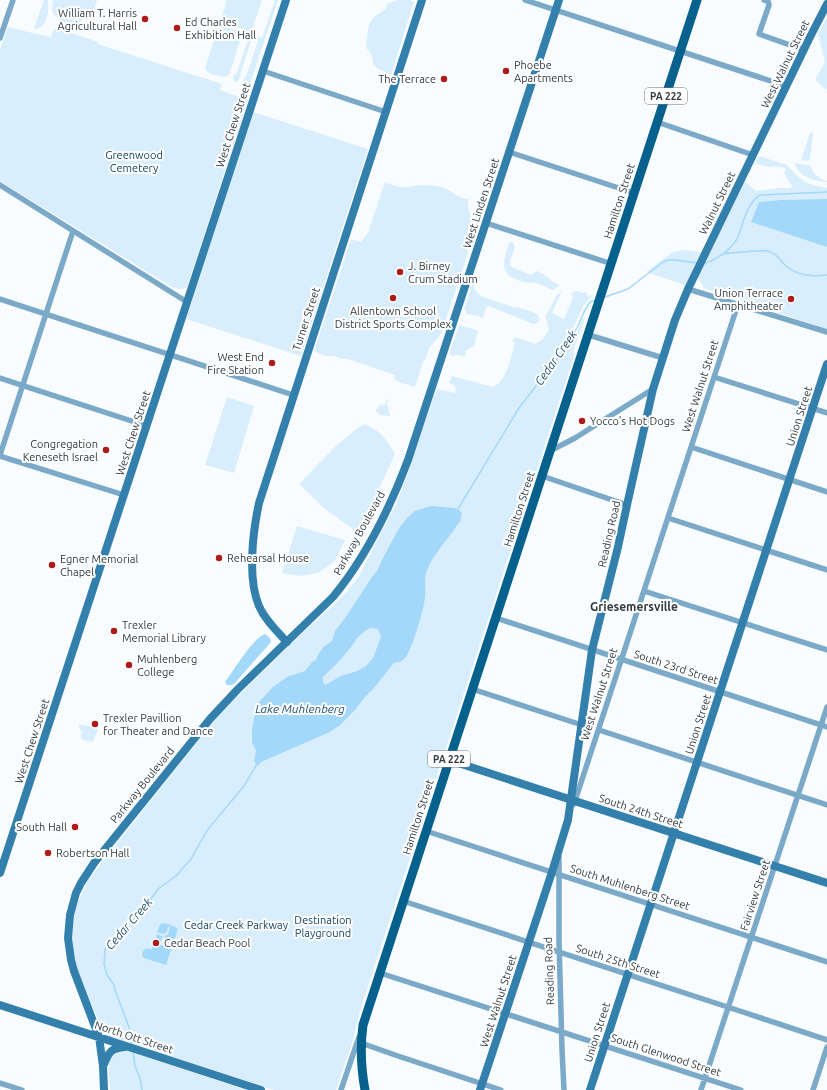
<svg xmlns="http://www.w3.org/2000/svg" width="827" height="1090" font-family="Ubuntu,sans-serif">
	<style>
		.green { fill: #d9eefd }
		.water { fill: #a4d8fa; fill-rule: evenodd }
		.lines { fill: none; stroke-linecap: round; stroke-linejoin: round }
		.stream { stroke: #a4d8fa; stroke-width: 1.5 }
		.street { stroke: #7ba9c8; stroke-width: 5.5 }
		.secondary { stroke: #3480ad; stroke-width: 8 }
		.primary { stroke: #07618d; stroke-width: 9 }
		.poi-dot { fill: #ad1c18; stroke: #fff; stroke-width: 1.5 }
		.labels { text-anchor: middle; stroke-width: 4; stroke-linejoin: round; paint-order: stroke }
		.shield { fill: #fff; stroke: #707579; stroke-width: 1 }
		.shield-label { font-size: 10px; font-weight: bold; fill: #323a3f }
		.poi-label { font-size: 11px; fill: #323a3f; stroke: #fff; text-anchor: start }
		.street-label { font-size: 11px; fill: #323a3f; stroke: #fff }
		.park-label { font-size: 11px; fill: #104360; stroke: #fff }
		.water-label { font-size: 12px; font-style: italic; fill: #225370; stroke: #fff }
		.neighbourhood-label { font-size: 12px; font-weight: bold; fill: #323a3f; stroke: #fff }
	</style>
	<rect width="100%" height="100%" fill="#f8fcff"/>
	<path class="green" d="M44 0H48C49 11 48 28 35 29L34 28Z
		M53 0H97L94 9V12L85 9 79 28C73 28 56 19 53 13 51 9 53 4 53 0Z
		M227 0H262L252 30 253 31 252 34 240 28 220 21Z
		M275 0H278L250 84C245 83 243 82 244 77H246L258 41 257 40 256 36 262 38Z
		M397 0H410L414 2 391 75 378 69 373 64C374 58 371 52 366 48 367 40 367 26 372 19 374 16 383 11 386 9L387 4Z
		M827 18V87L826 90C821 87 820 83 815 80L825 62 818 34Z
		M219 25 239 31 242 33V35L230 72 231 73 226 77C218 76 209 76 205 68Z
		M8 27 9 28 10 27 24 31 51 37 54 29 57 28 98 42V44L222 84 220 90 245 99 243 105 246 106 187 287C182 290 177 289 172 287L0 181V50Z
		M248 35 254 37V39L252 38 240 75H241L238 81 237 82H235L233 78 234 74 236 75 249 37 246 36Z
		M253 112 368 149 301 356 186 319Z
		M813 132 810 159C808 161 804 161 801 160L810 133Z
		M759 156 787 165 798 177 807 183 817 186 827 188V329L704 288 697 276 744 182 748 184 756 191 780 188H793L784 173 786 168C774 166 767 168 755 163Z
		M795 163 811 166C813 174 819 179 827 181V182C816 182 797 176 795 163Z
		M385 182C390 184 395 186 400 187 409 188 416 185 425 185 430 185 436 186 441 187 451 190 460 200 469 199 466 206 469 212 472 218L467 235 464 238 468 253 442 331C438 340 434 341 430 347 427 353 427 358 423 362L415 387 399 382 394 379 395 375 348 359H340C335 355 333 356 327 356 323 356 318 352 314 351L351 239 361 242 368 233Z
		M513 242 515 247 510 261V266L530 275 537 271C540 273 543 273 546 276 552 281 551 282 560 285L553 290C547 288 542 284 535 283 531 282 527 283 523 282 498 275 503 262 509 243Z
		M686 250 701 252 685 285 646 272 673 252Z
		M473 280 475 290 481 296 516 308 517 307C524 310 543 312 539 322L533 324 489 306 486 308 483 317 482 318 478 316 466 314V311L464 310Z
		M562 291 552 313 564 319 573 297 571 294 576 291 583 293 586 292 588 297 590 295 591 296 584 305 563 348 568 350 575 338 583 318 585 317 580 334 577 340 573 352 575 353 581 335 360 1011 352 1043 336 1090H274L106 1035C90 1000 68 963 73 924 74 908 82 893 89 879L170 776 217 718 231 703 294 641 345 594 359 576 397 502 408 473 437 386V387L435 395H436L438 387 440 390 455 393 456 389 454 385 449 383 452 376 493 387C507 381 511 356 515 343L512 341 515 337 535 344 543 339 549 329 545 316C552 309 553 296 562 291Z
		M459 325 477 330 478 331 474 346 465 351 466 354 464 356 455 355 454 357 449 354Z
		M227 397 254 406 234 473 205 465Z
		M387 399 389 400 387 402V406L388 407 390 416 380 415 375 410 382 404 384 406 386 402Z
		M365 424C380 431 387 439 395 454L361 528 357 532 325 509 299 484C319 464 341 437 365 424Z
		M297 526 345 540 335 561 318 573 300 576 282 573Z
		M79 724 84 726V725L98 729 93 742 89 741 88 742 86 740 85 741 81 738 82 731H80Z
		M122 1049 246 1090H110L108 1061 109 1057Z"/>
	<path class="water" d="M827 199V247L751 222 759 202 781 200Z
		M431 506 455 508 462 512 460 522C456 526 454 530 451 534 442 546 431 558 426 573 424 581 426 589 425 597 424 609 412 650 405 658 402 662 399 662 394 663L373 689 365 697 355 710 340 725 330 732 261 762 258 766 254 761 256 751 252 742V731L255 711 259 702 273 687 287 677 305 671 312 662 316 660C319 651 324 646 332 641L335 631 345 618 372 577 377 571 383 558 399 528 407 518 415 511ZM371 628 378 629 381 637 373 658 366 666 357 671 341 676 325 685 323 682V677C331 669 340 661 347 652 356 642 357 634 371 628Z
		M265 634 270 638 271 642 234 684 232 685H227L225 682C234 670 253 638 265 634Z
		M161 923C167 923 173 925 178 929L166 965 144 958 142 955C143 948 147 948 152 949L154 943 168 947 170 939 162 937 160 943 155 941 157 934 164 937 168 934 170 927 169 926 166 933 163 934 157 932Z"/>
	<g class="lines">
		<path class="stream" d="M724 254C728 249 734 245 737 239 743 225 746 204 760 195L827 192
			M704 263C711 263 717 257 723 254 728 253 762 250 767 251 776 253 778 258 784 264 795 275 812 277 827 275
			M605 297 628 289 663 262 668 260H675L698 263
			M458 509 519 408 569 343 578 326 584 312 590 302 596 300
			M132 1045 129 1027 115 990 114 985 107 975 104 964 105 950 108 944 122 930 141 913 158 889 176 876 191 859 196 850 208 829 244 786 257 764
			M133 1051 135 1066 140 1078 142 1090"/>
		<path class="street" d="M525 0 786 86
			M764 0 768 1 769 5 759 34 804 50
			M0 38 13 0
			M263 71 386 112
			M657 122 753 155
			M509 152 634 193
			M0 185 187 302
			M486 223 612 264
			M688 289 827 332
			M0 299 293 395
			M589 335 663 358
			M714 377 827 413
			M0 378 147 426
			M691 447 827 492
			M550 451 575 438 653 389
			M0 455 73 231
			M0 456 124 495
			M542 476 627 505
			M668 518 827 570
			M644 591 827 650
			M496 618 827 727
			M472 689 582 725
			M599 730 827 805
			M574 804 738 304
			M426 831 827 962
			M559 857V940L562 1050 564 1090
			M403 901 746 1013 827 1040
			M380 973 741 1090
			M361 1043 398 1056 501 1090
			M0 1083 22 1090
			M341 1090 359 1037
			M701 1090 827 707
			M813 1090 827 1047"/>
		<path class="secondary" d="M287 642C277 631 265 620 259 606 247 578 253 531 259 503L422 0
			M449 760 827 883
			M0 873 286 0
			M0 1005 261 1090
			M104 1064C109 1052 111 1048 125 1047
			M104 1090 103 1066 99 1037 74 971 71 960 68 938 70 915 76 893 81 883 94 863 210 719 238 689 333 597C366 557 390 508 408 460L559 0
			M480 1090 552 872 568 820 592 650 618 547 627 505 653 389 675 320 688 289 810 37 827 4
			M590 1090 827 364"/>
		<path class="primary" d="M365 1090C361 1068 360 1047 363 1025L697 0"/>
	</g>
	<g class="poi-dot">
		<circle cx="145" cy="19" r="4"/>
		<circle cx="177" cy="28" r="4"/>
		<circle cx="506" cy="71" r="4"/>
		<circle cx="444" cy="79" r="4"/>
		<circle cx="400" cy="272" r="4"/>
		<circle cx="393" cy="298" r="4"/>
		<circle cx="791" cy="299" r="4"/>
		<circle cx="272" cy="363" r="4"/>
		<circle cx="582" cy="421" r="4"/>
		<circle cx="106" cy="450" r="4"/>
		<circle cx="219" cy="558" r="4"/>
		<circle cx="52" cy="565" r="4"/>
		<circle cx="114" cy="631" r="4"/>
		<circle cx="129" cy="665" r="4"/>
		<circle cx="95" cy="724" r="4"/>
		<circle cx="75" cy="827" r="4"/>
		<circle cx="48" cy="853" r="4"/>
		<circle cx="156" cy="943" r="4"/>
	</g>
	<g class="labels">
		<g class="shield">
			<rect x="645" y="88" width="42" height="16" rx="3"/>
			<rect x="428" y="751" width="42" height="16" rx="3"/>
		</g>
		<g class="shield-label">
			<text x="666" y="100">PA 222</text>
			<text x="449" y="763">PA 222</text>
		</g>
		<g class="poi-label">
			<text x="137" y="17" text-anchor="end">William T. Harris<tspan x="137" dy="13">Agricultural Hall</tspan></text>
			<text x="185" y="26">Ed Charles<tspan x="185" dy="13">Exhibition Hall</tspan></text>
			<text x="514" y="69">Phoebe<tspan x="514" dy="13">Apartments</tspan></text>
			<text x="436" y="83" text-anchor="end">The Terrace</text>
			<text x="408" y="270">J. Birney<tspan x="408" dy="13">Crum Stadium</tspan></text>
			<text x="783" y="297" text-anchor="end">Union Terrace<tspan x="783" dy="13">Amphitheater</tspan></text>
			<text x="393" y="315" text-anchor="middle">Allentown School<tspan x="393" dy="13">District Sports Complex</tspan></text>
			<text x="264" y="361" text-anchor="end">West End<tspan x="264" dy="13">Fire Station</tspan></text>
			<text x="590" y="425">Yocco's Hot Dogs</text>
			<text x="98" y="448" text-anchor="end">Congregation<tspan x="98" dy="13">Keneseth Israel</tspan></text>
			<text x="227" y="562">Rehearsal House</text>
			<text x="60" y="563">Egner Memorial<tspan x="60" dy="13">Chapel</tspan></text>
			<text x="122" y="629">Trexler<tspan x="122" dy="13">Memorial Library</tspan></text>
			<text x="137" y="663">Muhlenberg<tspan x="137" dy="13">College</tspan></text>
			<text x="103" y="722">Trexler Pavillion<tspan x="103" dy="13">for Theater and Dance</tspan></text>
			<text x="67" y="831" text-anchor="end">South Hall</text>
			<text x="56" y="857">Robertson Hall</text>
			<text x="164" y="947">Cedar Beach Pool</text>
		</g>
		<g class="street-label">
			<text transform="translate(785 64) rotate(-64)" y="4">West Walnut Street</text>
			<text transform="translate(233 125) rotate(-72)" y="4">West Chew Street</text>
			<text transform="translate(619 201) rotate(-72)" y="4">Hamilton Street</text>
			<text transform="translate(481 203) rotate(-72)" y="4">West Linden Street</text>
			<text transform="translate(717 203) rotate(-64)" y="4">Walnut Street</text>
			<text transform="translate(306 319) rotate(-72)" y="4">Turner Street</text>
			<text transform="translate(700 386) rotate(-72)" y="4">West Walnut Street</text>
			<text transform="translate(799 416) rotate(-72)" y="4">Union Street</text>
			<text transform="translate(133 433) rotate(-72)" y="4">West Chew Street</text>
			<text transform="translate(519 509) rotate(-72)" y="4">Hamilton Street</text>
			<text transform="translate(359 533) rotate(-61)" y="4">Parkway Boulevard</text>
			<text transform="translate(609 534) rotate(-77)" y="4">Reading Road</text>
			<text transform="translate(676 667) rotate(18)" y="4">South 23rd Street</text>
			<text transform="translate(599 694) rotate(-72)" y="4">West Walnut Street</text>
			<text transform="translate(698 724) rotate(-72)" y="4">Union Street</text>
			<text transform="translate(32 741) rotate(-72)" y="4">West Chew Street</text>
			<text transform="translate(142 785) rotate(-51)" y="4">Parkway Boulevard</text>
			<text transform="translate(641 811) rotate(18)" y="4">South 24th Street</text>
			<text transform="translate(418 817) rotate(-72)" y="4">Hamilton Street</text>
			<text transform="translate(630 887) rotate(18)" y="4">South Muhlenberg Street</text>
			<text transform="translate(755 895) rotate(-72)" y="4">Fairview Street</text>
			<text transform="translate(618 961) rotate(18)" y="4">South 25th Street</text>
			<text transform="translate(549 971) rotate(-92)" y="4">Reading Road</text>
			<text transform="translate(498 1001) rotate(-72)" y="4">West Walnut Street</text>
			<text transform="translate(597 1032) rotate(-72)" y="4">Union Street</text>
			<text transform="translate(134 1037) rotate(18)" y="4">North Ott Street</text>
			<text transform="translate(666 1055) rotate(18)" y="4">South Glenwood Street</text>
		</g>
		<g class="park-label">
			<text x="134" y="159">Greenwood<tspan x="134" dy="13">Cemetery</tspan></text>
			<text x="323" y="924">Destination<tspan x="323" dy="13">Playground</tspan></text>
			<text x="236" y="929">Cedar Creek Parkway</text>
		</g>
		<g class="water-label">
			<text transform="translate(556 358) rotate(-55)" y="4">Cedar Creek</text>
			<text x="300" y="713">Lake Muhlenberg</text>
			<text transform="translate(129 924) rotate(-49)" y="4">Cedar Creek</text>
		</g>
		<g class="neighbourhood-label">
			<text x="634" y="611">Griesemersville</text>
		</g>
	</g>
</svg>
